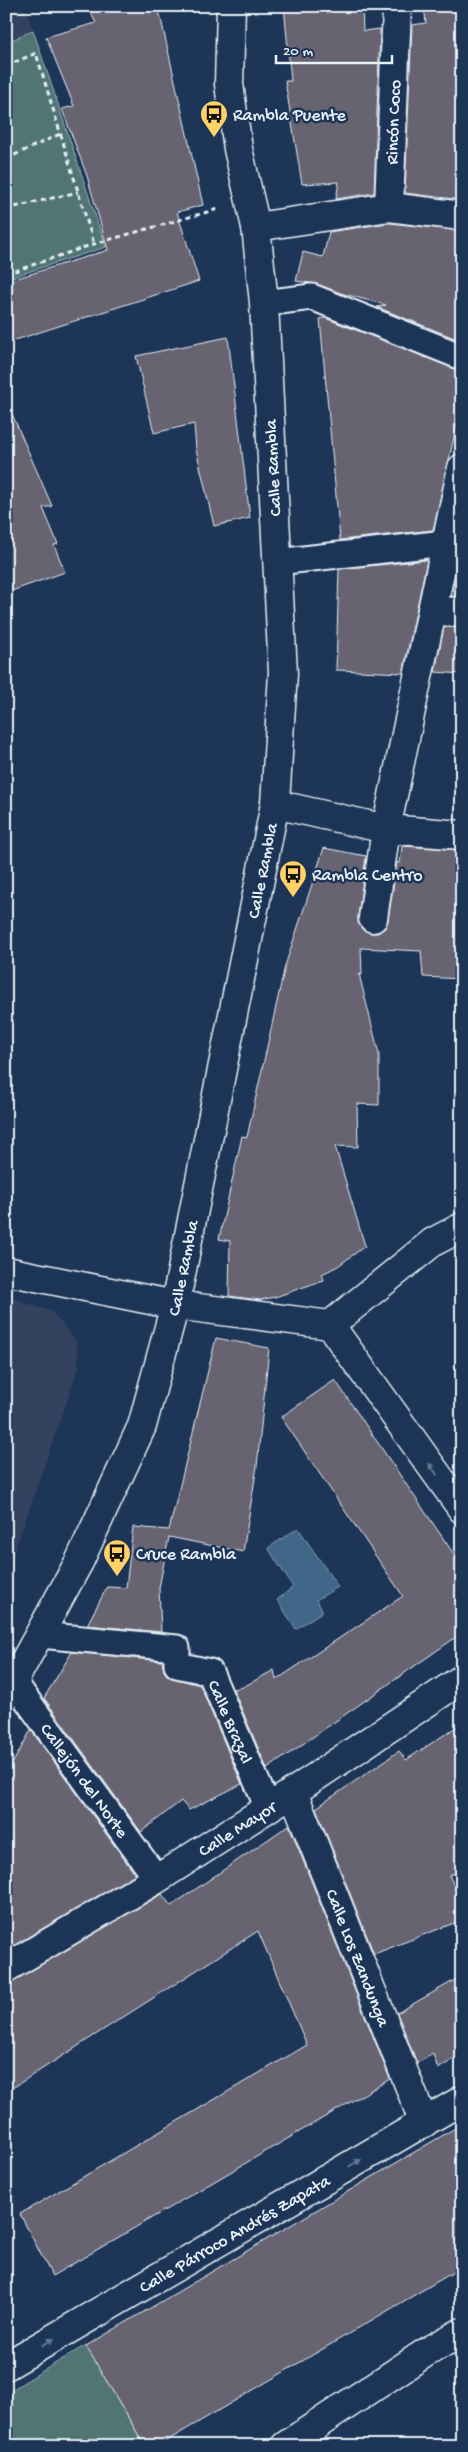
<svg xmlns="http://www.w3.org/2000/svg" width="468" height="2452" font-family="'Gochi Hand',sans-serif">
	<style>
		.built { fill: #33435f }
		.green { fill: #517474; stroke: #9cb2b6 }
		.water { fill: #416688; stroke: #849eb5 }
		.building { fill: #676471; stroke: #e8f1f8 }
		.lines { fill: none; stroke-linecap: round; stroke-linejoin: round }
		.pedestrian-casing { stroke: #e8f1f8; stroke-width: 29 }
		.minor-casing { stroke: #e8f1f8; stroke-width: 31 }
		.tertiary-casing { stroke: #e8f1f8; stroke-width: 31 }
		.path { stroke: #e8f1f8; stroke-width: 3; stroke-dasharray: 5 4; stroke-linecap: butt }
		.pedestrian { stroke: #1d3557; stroke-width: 25 }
		.minor { stroke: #1d3557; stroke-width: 28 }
		.tertiary { stroke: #1d3557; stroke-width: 28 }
		.oneway { fill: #64778f }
		.labels { text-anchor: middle; stroke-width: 5; stroke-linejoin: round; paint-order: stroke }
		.poi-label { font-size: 18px; fill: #e8f1f8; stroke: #1d3557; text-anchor: start }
		.street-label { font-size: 18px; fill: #e8f1f8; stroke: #1d3557 }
	</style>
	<rect width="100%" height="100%" fill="#1d3557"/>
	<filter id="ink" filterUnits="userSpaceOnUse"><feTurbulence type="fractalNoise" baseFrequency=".02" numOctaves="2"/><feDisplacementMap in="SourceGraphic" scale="10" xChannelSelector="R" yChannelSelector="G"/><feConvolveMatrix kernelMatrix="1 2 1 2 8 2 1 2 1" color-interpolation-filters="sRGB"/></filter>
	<g filter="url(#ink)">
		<path class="built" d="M6 6H25L33 30 6 43Z
			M6 1296 52 1312 76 1341 79 1366 6 1576Z"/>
		<path class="green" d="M33 30 106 247 6 279V43Z
			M86 2345 145 2446H18L6 2430V2393Z"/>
		<path class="water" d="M298 1528 338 1587 316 1600 323 1611 296 1629 277 1600 293 1587 268 1548Z"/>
		<path class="building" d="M87 6H158L203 205 177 212 199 281 6 343V293L13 290 11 280 108 250 87 176 62 109 74 106 46 37 96 23Z
			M284 6H362L363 31 380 29 374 193 336 199 339 182 302 184 285 81H291Z
			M424 6H462V200L405 193 412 25 426 23Z
			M389 223 462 231V341L377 307 386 305 340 293 317 284 296 281 303 252 323 257 329 232Z
			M325 318 462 371V402L433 530 340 540 320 319Z
			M228 337 250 518 214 526 196 449 194 424 154 433 136 356Z
			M6 400 52 506 43 508 58 544 54 545 65 572 6 593Z
			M462 545V597L451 596Z
			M427 560 403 673 336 670 339 569Z
			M444 627 462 628V674L435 672Z
			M402 846 462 850V979L423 977 421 951 361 948 362 975 359 974 379 1054V1105L357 1104 358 1147 335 1146 365 1246 338 1266 322 1274 324 1280 275 1297 260 1300 229 1296 230 1241 219 1239 242 1136 247 1137 285 966 324 848 366 856 358 916V923L363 930 371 933H378L385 928 388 921 397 862 400 863Z
			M216 1338 269 1348 257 1466 243 1552 169 1537 159 1588 161 1632 87 1625 107 1587 126 1588 133 1527 169 1530Z
			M335 1380 462 1566V1633L267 1769 233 1689 243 1687 274 1670 276 1680 403 1596 281 1417Z
			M72 1652 162 1661 164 1671 169 1677 200 1685 242 1784 189 1810 181 1801 141 1832 44 1698Z
			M462 1723V1871L449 1875 462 1903V1920L374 1954 316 1808 399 1751 406 1760Z
			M31 1730 135 1874 6 1950V1775Z
			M289 1825 390 2079 52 2276 20 2214 307 2045 258 1931 6 2092V1984L14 1981 162 1894 171 1906Z
			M462 1976V2054L438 2069 433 2054 417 2063 397 2013Z
			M462 2124V2267L158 2446H145L86 2346Z"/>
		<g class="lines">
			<g class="pedestrian-casing">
				<g id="pedestrian">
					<path d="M264 303 312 297 462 357"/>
					<path d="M277 562 445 543"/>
					<path id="s1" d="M40 1635 177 1648V1665L210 1672 268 1808"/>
					<path id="s2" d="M14 1682 157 1879"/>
				</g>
			</g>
			<g class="minor-casing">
				<g id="minor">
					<path id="s3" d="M389 207 397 6"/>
					<path d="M256 227 389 207 462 216"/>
					<path d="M432 610 462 613"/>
					<path d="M275 804 386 829 462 468"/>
					<path d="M373 918 386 829 462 835"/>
					<path d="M6 1271 175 1305 330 1325 433 1242 462 1227"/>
					<path d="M330 1325 462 1509"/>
					<path id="s4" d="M293 1792 424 2123"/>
					<path id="s5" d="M6 2366 462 2100"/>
					<path d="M285 2446 425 2353 462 2332"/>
				</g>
			</g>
			<g class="tertiary-casing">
				<g id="tertiary">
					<path id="s6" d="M6 1695 79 1562 142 1426 175 1305 275 804 283 673 264 303 256 227 238 149 229 84 231 6"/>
					<path id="s7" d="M6 1968 157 1879 293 1792 462 1679"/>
				</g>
			</g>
			<path class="path" d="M6 66 36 53 94 244
				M6 159 60 134
				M6 209 78 192
				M6 274 94 244 218 209"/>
			<use href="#pedestrian" class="pedestrian"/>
			<use href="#minor" class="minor"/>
			<use href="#tertiary" class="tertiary"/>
		</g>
		<defs><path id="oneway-solid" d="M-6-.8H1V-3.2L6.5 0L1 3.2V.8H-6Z" transform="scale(1.25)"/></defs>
		<g class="oneway">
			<use href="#oneway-solid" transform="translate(433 1469) rotate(-126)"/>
			<use href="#oneway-solid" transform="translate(355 2163) rotate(-30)"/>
			<use href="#oneway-solid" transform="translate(48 2342) rotate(-30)"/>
		</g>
	</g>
	<defs>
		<g id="bus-pin" transform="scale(1.4375)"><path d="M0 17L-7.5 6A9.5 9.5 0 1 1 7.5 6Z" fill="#ffd166" stroke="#1d3557"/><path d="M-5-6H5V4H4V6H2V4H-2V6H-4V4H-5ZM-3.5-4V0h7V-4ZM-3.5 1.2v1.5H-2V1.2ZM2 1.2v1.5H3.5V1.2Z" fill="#111"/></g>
	</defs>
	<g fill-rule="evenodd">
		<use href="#bus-pin" x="214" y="114"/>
		<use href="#bus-pin" x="293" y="874"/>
		<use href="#bus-pin" x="117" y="1553"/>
	</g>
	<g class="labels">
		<g class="poi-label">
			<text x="233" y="120">Rambla Puente</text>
			<text x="312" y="880">Rambla Centro</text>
			<text x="136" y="1559">Cruce Rambla</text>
		</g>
		<g class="street-label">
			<text dy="6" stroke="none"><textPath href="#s3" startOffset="85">Rincón Coco</textPath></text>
			<text transform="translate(272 468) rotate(-93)" y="6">Calle Rambla</text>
			<text dy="6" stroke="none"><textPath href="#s6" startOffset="870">Calle Rambla</textPath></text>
			<text dy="6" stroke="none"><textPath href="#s6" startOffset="465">Calle Rambla</textPath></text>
			<text dy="6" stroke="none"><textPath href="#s1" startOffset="242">Calle Brazal</textPath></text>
			<text dy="6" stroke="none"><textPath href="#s2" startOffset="121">Callejón del Norte</textPath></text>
			<text dy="6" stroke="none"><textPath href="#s7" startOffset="270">Calle Mayor</textPath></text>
			<text dy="6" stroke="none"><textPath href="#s4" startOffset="178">Calle Los Zandunga</textPath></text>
			<text dy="6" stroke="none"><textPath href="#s5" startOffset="264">Calle Párroco Andrés Zapata</textPath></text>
		</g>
	</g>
	<rect width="468" height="2452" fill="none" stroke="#1d3557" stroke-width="25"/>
	<rect x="12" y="12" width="443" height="2427" fill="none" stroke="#e8f1f8" stroke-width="2" filter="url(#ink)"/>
	<path d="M276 55v8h116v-8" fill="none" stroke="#e8f1f8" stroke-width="2.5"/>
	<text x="283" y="55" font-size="15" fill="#e8f1f8" stroke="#1d3557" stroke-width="4" paint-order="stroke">20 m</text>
</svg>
